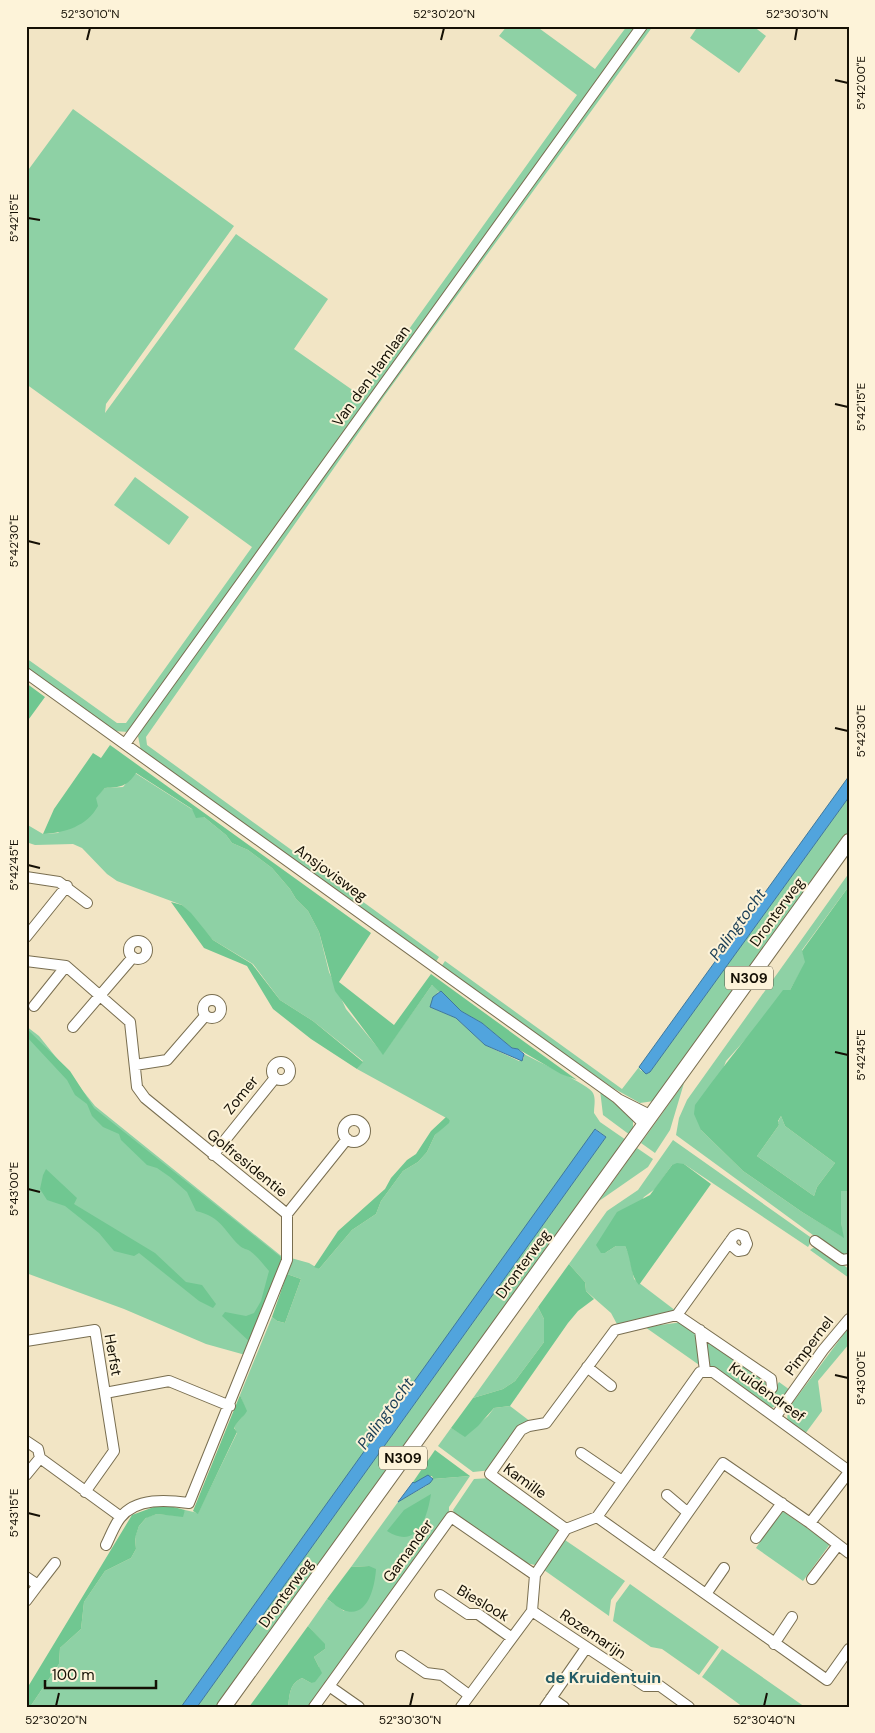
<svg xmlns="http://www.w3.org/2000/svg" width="875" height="1733" font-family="'DM Sans',sans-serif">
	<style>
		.green { fill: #8ed1a5 }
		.forest { fill: #70c791; fill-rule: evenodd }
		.water { fill: #51a4dd; stroke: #3f789c }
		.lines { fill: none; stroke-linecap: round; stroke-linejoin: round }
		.minor-casing { stroke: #796e50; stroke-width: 12 }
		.major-casing { stroke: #796e50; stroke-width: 16 }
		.minor { stroke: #fff; stroke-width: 10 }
		.major { stroke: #fff; stroke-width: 14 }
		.ticks { fill: none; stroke: #151005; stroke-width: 2 }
		.labels { text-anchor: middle; stroke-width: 4; stroke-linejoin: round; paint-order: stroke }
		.shield { fill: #fdf3d9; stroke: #5b5445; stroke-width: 1 }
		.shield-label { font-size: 14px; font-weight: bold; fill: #151005 }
		.street-label { font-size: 15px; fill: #151005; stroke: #fdf3d9 }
		.water-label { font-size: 16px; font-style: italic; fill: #193d55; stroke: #fdf3d9 }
		.neighbourhood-label { font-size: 16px; font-weight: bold; fill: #245c65; stroke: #fdf3d9 }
		.neatline { fill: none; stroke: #151005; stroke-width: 2 }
		.ticks-label { font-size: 12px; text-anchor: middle; fill: #151005 }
	</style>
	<rect width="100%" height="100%" fill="#f2e5c5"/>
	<path class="green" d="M507 26H536L595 69 627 26H638L129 732 113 731 26 668V658L117 723H126L252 547 26 384V173L73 109 234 226 106 404 105 413 236 234 328 299 294 349 361 396 577 95 499 36Z
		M645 26H653L385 395 146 737 147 745 439 957 435 963 141 751 138 736 141 729Z
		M698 26H753L766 36 739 73 690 38Z
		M135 477 189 517 169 545 114 505Z
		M135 773 204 817 226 835 232 843 248 850 272 868 290 889 296 899 308 911 319 932 329 972 346 1009 383 1054 432 985 441 991 438 992 430 1007 456 1018 485 1045 519 1061 524 1058V1054C536 1061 590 1085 593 1093 596 1099 594 1106 594 1113L600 1122 626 1140 218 1707H197L606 1137 596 1129 181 1707H30L59 1664 60 1648 81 1629 84 1602 105 1571 131 1558 136 1549 135 1537 139 1526 147 1517 157 1514 182 1516 185 1510 198 1513 237 1433 234 1427C237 1421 243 1418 246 1411L240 1395 272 1317 277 1321 285 1323 301 1279 287 1274 291 1258 309 1263 319 1269 352 1230 376 1214 381 1201 403 1171 418 1162 427 1152 435 1135 450 1120 357 1069 363 1061 313 1021 280 1000 253 964 213 940 182 905 117 881 107 874 82 848 73 844 35 845 26 842V824L43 834 58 833 105 788 123 787Z
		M849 797V832L654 1101 640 1103 613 1088 441 967 445 961 622 1089 639 1067 640 1070 648 1073 650 1072Z
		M849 873V886L802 950 806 962 790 990 726 1061 701 1130 743 1171 802 1212 843 1237 841 1222V1190L849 1191V1256L843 1257 676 1135 679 1118 687 1100Z
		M26 1026 39 1036 95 1106 285 1259 249 1356 206 1344 124 1309 26 1273Z
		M684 1083 670 1130 655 1153 641 1143Z
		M600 1090 633 1120V1131L630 1135 603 1115Z
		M781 1116 785 1126 835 1163 817 1187 814 1196 757 1156 779 1125 778 1122Z
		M673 1140 813 1239 808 1247 684 1164 672 1165 655 1189 644 1197 605 1253 616 1246H625L629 1254 634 1279 676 1311 618 1326 611 1313 586 1291 585 1282 569 1264 607 1211 638 1190Z
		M637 1148 653 1159 648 1167 599 1201Z
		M816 1246 849 1269V1278L810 1250Z
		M538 1307 544 1319V1342L515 1381 503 1389 473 1398Z
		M683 1322 695 1330 702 1367 645 1327Z
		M849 1327V1344L818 1381 822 1411 805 1434 787 1421 788 1409Z
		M704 1337 765 1378 766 1386 774 1390 779 1382 790 1390 782 1402 770 1409 710 1367Z
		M510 1406 531 1422 492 1470 473 1472 438 1446 451 1428 465 1436 488 1416 494 1408Z
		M470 1476 449 1507V1513L308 1707H288C290 1694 289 1684 302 1678L311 1683 319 1667 314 1657 325 1649V1645L308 1626 327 1599 344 1611 369 1566 351 1567 398 1502 426 1486 433 1479Z
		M491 1478 559 1527 557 1537 535 1565 526 1563 455 1515 453 1510 474 1479Z
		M781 1510 830 1544 803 1581 756 1548Z
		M565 1540 625 1581 611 1600 609 1616 544 1570Z
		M630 1584 719 1647 699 1675 662 1649 651 1647 613 1621 616 1603Z
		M722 1649 805 1707H743L702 1677Z"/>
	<path class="forest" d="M26 683 45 697 26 723Z
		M110 745 371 933 339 982 394 1025 431 974 577 1080 561 1074 518 1049 512 1048 482 1023 461 1011 432 985 383 1055 335 991 319 932 308 911 296 899 290 889 272 868 248 850 232 843 226 835 204 817 196 818 192 809 136 773C127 787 120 787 105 788L96 798 98 806C87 826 65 833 43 834L54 809 93 753 101 758Z
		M849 886V1191H841V1222L844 1238 802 1212 743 1171 701 1130 694 1114 695 1105C723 1066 754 1029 783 990H790L805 962 802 951ZM781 1116 785 1126 835 1163 817 1187 814 1196 757 1156 779 1125 778 1121Z
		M171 902 182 905 191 913 213 940 252 964 280 1000 313 1021 363 1062 357 1069 311 1039 273 1009 247 966 204 948Z
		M26 1028 70 1071 94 1108 282 1258 251 1343 222 1316 225 1312 246 1316 254 1313 261 1301 269 1271C263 1264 258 1257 250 1251 247 1249 243 1249 240 1246 222 1229 223 1218 196 1211L187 1192 170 1177 157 1168 147 1165 121 1140 119 1134 103 1127 92 1116 87 1104 75 1095 67 1080 26 1036Z
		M446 1117 450 1120 449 1123 435 1135 427 1152 418 1162 403 1171 381 1201 376 1214 352 1230 319 1269 314 1267 338 1231 385 1189 391 1178 407 1160 416 1154 431 1131Z
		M677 1163 684 1164 711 1184 639 1285C629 1274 632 1259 625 1246H616L605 1253H601L596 1245 617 1212 650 1195 672 1165Z
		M46 1169 77 1198 74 1204 155 1253 186 1282 202 1285 216 1304 213 1308 199 1301 139 1253 134 1256 114 1251 99 1233 65 1206 47 1200 40 1189 43 1175Z
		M569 1264 585 1282 586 1291 594 1299 578 1311 568 1323 510 1406 494 1408 478 1426 465 1437 451 1428 473 1398 503 1389 515 1381 544 1342V1319L538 1307Z
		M287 1274 301 1279 285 1323 277 1321 272 1317Z
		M240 1395 247 1411C243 1418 237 1421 234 1428L237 1432 198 1514 193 1511Z
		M435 1450 470 1476 433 1479 432 1476 414 1484 413 1482Z
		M431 1494C427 1519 417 1550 387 1531L404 1510Z
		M162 1504 185 1510 183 1517 157 1514 146 1518 139 1526 135 1538 136 1549 131 1558 105 1571 84 1602 81 1629 60 1648 59 1664 30 1707H26V1690L132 1515Z
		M369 1566 376 1569C375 1586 368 1620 343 1610 338 1608 332 1602 327 1599L351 1567Z
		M308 1626 325 1644V1649L314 1657 322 1673 315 1682 311 1683 302 1678C289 1684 290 1694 288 1707H249Z"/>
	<path class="water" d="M849 776V797L650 1072 646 1074 639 1067Z
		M441 991 461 1011 482 1023 512 1048 518 1049 524 1054 522 1061 485 1045 456 1018 430 1007 433 997Z
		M595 1129 606 1137 197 1707H181Z
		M428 1475 433 1479 430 1483 398 1502 413 1482 414 1483Z"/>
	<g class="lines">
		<g class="minor-casing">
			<path id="minor" d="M26 673 617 1098 644 1124
				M125 744 642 26
				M26 877 59 882 87 903
				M26 937 67 886
				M129 950a9 9 0 1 1 18 0a9 9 0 1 1-18 0Z
				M26 961 66 966 130 1022 137 1087 145 1098 287 1214V1260L189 1503C168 1500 136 1497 120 1518 114 1526 110 1537 106 1545
				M203 1009a9 9 0 1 1 18 0a9 9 0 1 1-18 0Z
				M34 1006 66 966
				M73 1027 133 957
				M272 1071a9 9 0 1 1 18 0a9 9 0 1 1-18 0Z
				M135 1065 167 1060 205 1016
				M618 1099 650 1115
				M343 1131a11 11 0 1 1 22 0a11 11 0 1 1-22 0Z
				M213 1155 275 1078
				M287 1214 347 1139
				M815 1241 842 1260 849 1259
				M677 1315 734 1236 738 1234 744 1236 747 1244 744 1250 738 1251 732 1246 731 1240
				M700 1330 705 1371
				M26 1341 95 1330 114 1451 85 1492
				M587 1367 611 1386
				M105 1393 169 1381 230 1406
				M776 1416 823 1350 849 1319
				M26 1441 38 1449 40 1458 121 1517
				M581 1453 622 1481
				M26 1475 40 1458
				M667 1495 687 1512
				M597 1517 827 1680 849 1649
				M810 1523 849 1472
				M566 1529 490 1474 521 1430 529 1426 546 1423 615 1330 677 1315 771 1379 772 1388
				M756 1538 782 1503
				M656 1558 723 1463 810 1523 849 1553
				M26 1577 38 1585 26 1601
				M812 1579 838 1545
				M38 1585 55 1563
				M706 1594 724 1568
				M440 1595 468 1614H478L512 1638
				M532 1611 645 1686H660L689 1707
				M774 1644 792 1617
				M401 1656 426 1673 442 1675 469 1695
				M329 1686 359 1707
				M551 1698 564 1707
				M314 1707 451 1517 535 1575
				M461 1707 532 1611 535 1575 566 1529 597 1517 700 1372H713L849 1471
				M545 1707 586 1648"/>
		</g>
		<g class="major-casing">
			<path id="major" d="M224 1707 849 841"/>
		</g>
		<use href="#minor" class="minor"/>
		<use href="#major" class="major"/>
	</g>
	<path class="ticks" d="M87 40 90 28M441 40 444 28M795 40 797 28M835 80 848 83M28 218 40 220M835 404 848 407M28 541 40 544M835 728 848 731M28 865 40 868M835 1052 848 1055M28 1189 40 1192M835 1375 848 1378M28 1513 40 1516M56 1706 59 1693M410 1706 413 1693M764 1706 767 1693"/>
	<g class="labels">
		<g class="shield">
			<rect x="725" y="966.5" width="48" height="23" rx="4"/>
			<rect x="379" y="1446.5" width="48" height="23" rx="4"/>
		</g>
		<g class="shield-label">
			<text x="749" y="983">N309</text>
			<text x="403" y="1463">N309</text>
		</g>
		<g class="street-label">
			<text transform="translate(371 376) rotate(-54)" y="5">Van den Hamlaan</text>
			<text transform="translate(331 873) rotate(36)" y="5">Ansjovisweg</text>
			<text transform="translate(777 912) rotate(-54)" y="5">Dronterweg</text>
			<text transform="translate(241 1095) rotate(-51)" y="5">Zomer</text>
			<text transform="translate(247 1163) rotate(39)" y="5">Golfresidentie</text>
			<text transform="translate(523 1264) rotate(-54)" y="5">Dronterweg</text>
			<text transform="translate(809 1346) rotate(-53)" y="5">Pimpernel</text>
			<text transform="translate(113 1355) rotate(80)" y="5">Herfst</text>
			<text transform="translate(767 1392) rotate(36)" y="5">Kruidendreef</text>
			<text transform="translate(525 1481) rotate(36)" y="5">Kamille</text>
			<text transform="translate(408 1551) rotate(-54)" y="5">Gamander</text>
			<text transform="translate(286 1593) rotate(-54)" y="5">Dronterweg</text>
			<text transform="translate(483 1603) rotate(30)" y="5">Bieslook</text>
			<text transform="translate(593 1634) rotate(34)" y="5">Rozemarijn</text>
		</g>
		<g class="water-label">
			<text transform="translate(737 924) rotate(-54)" y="6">Palingtocht</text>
			<text transform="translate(385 1413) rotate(-54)" y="6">Palingtocht</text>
		</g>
		<g class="neighbourhood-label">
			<text x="603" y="1683">de Kruidentuin</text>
		</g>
	</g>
	<rect width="875" height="1733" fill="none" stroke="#fdf3d9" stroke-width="55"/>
	<path d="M45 1680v8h111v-8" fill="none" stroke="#151005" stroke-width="2.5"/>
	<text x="52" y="1680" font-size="15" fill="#151005" stroke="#fdf3d9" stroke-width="4" paint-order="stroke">100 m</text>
	<rect x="28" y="28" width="820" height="1678" class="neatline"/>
	<g class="ticks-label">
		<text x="90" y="18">52°30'10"N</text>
		<text x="444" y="18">52°30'20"N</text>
		<text x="797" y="18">52°30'30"N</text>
		<text transform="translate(861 83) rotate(-90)" y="4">5°42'00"E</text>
		<text transform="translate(14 218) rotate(-90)" y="4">5°42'15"E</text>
		<text transform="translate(861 407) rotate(-90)" y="4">5°42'15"E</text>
		<text transform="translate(14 541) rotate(-90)" y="4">5°42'30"E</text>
		<text transform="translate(861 731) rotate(-90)" y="4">5°42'30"E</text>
		<text transform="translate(14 865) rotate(-90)" y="4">5°42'45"E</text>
		<text transform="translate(861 1055) rotate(-90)" y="4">5°42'45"E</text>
		<text transform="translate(14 1189) rotate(-90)" y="4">5°43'00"E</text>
		<text transform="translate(861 1378) rotate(-90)" y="4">5°43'00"E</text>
		<text transform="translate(14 1513) rotate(-90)" y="4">5°43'15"E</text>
		<text x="56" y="1724">52°30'20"N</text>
		<text x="410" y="1724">52°30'30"N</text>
		<text x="764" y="1724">52°30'40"N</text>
	</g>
</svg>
